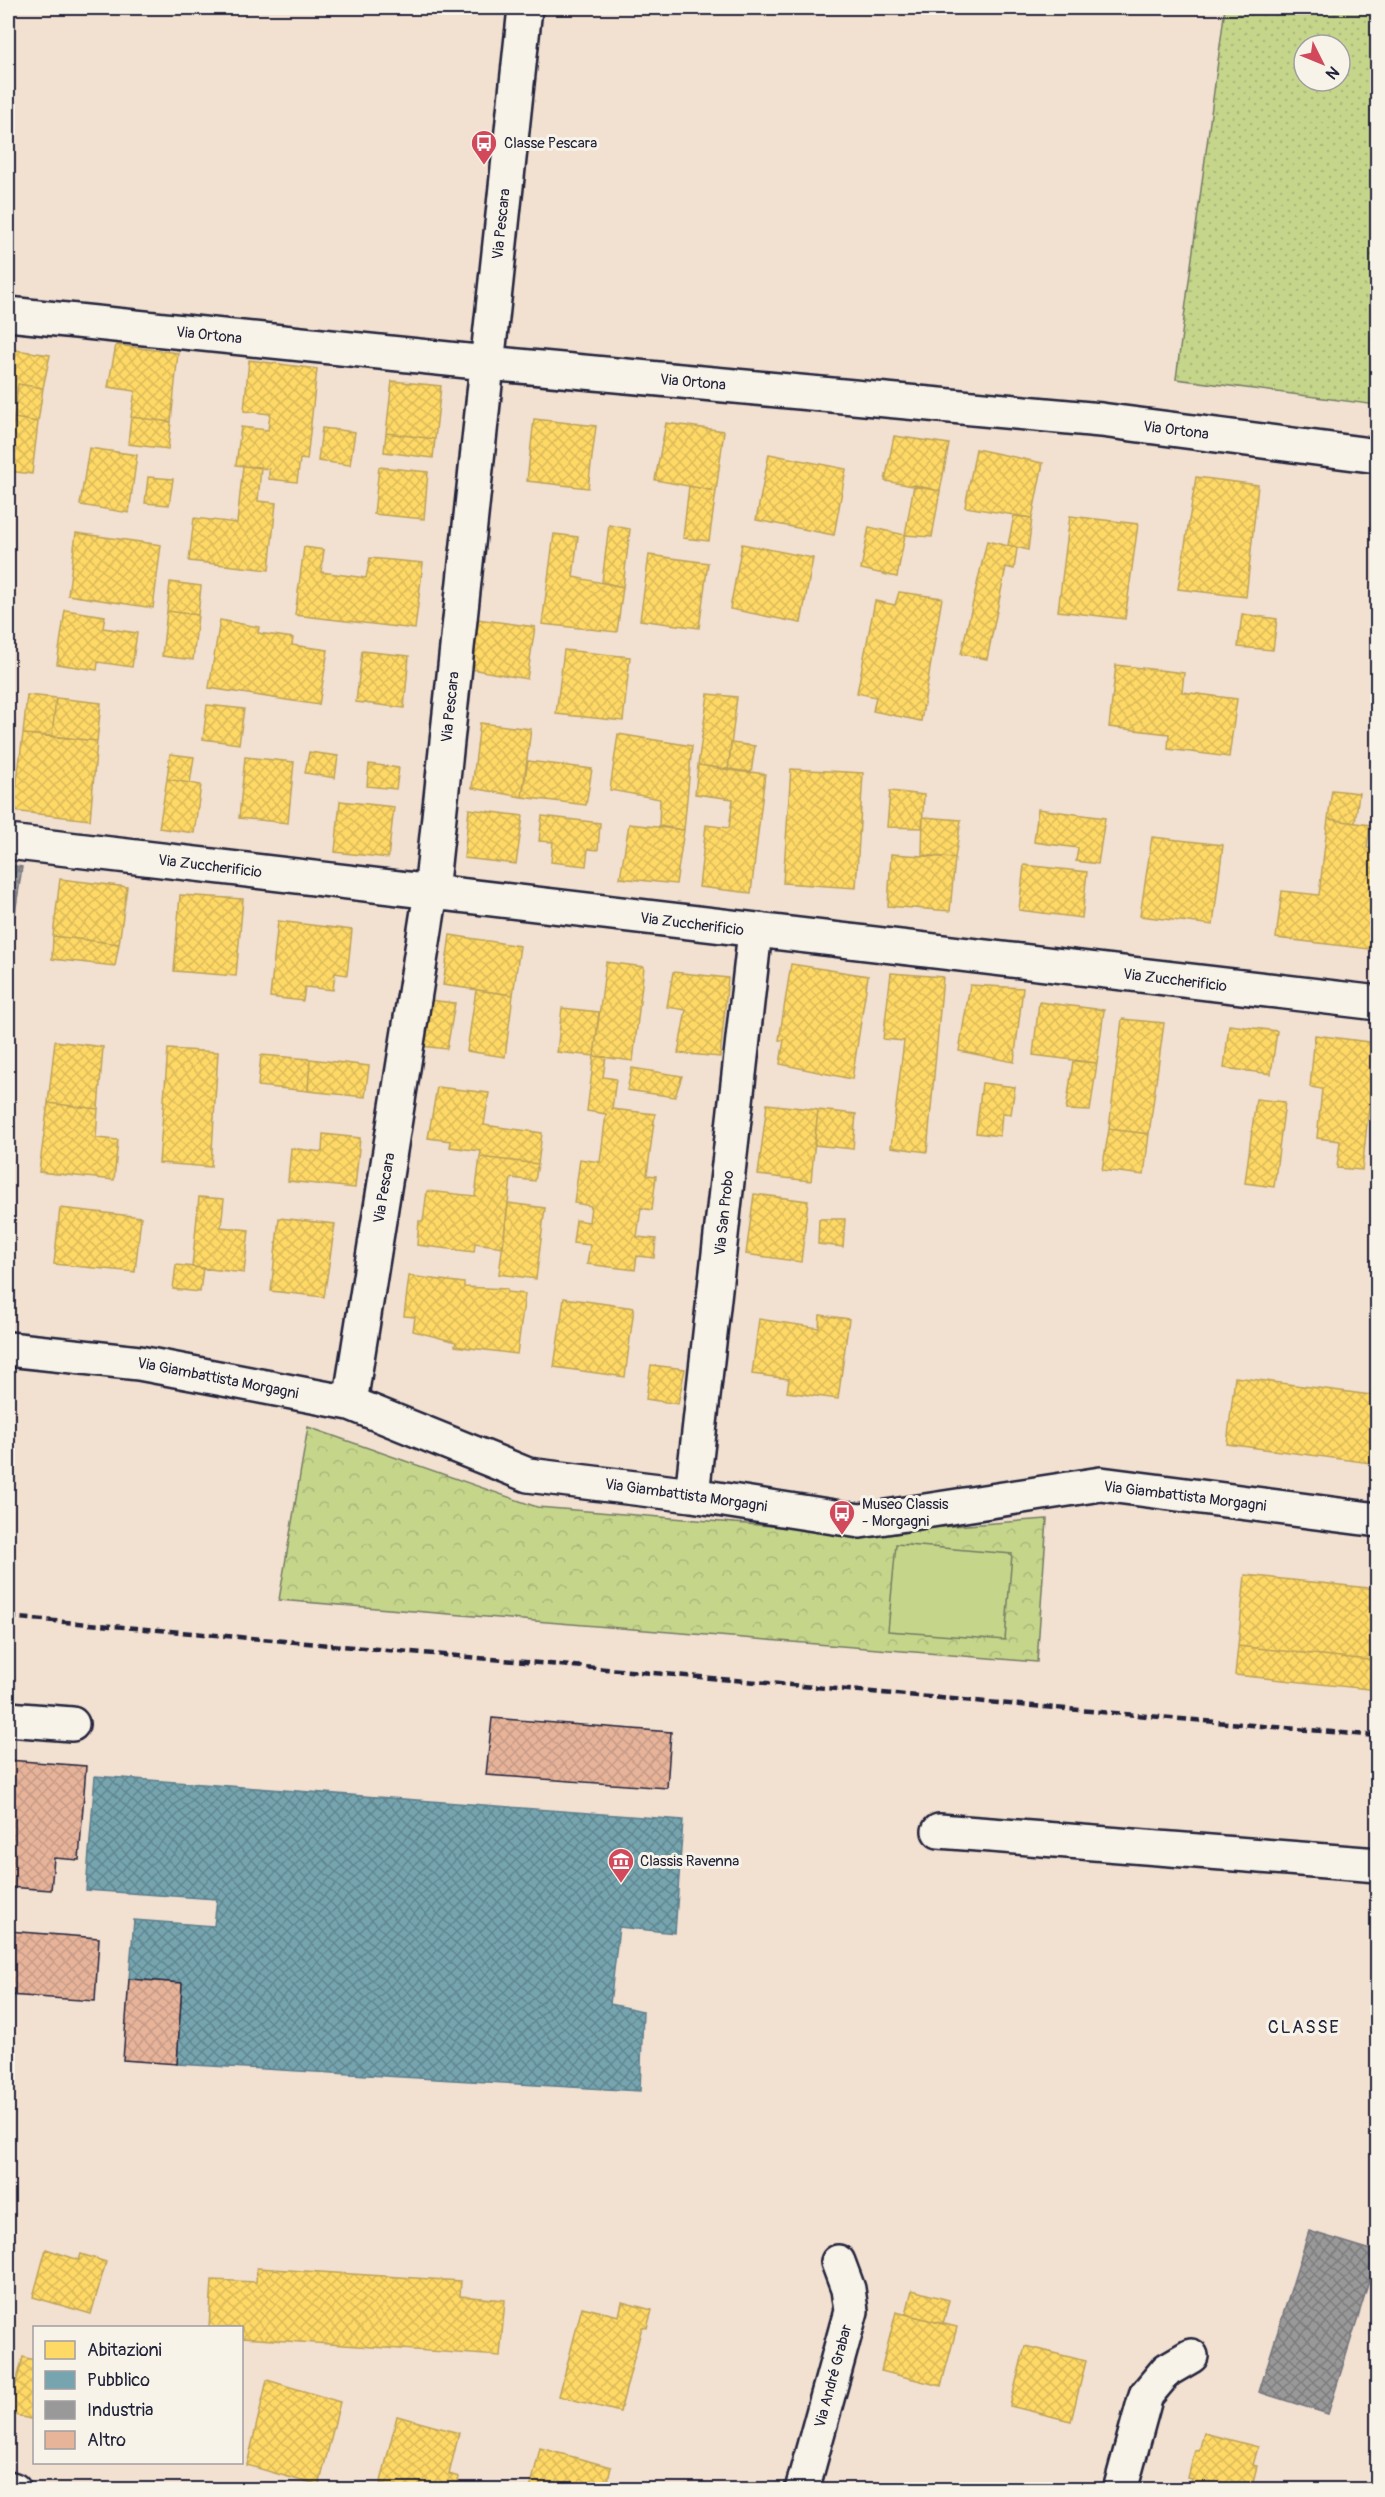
<svg xmlns="http://www.w3.org/2000/svg" width="1385" height="2497" font-family="Pangolin,sans-serif">
	<style>
		.grass { fill: url(#grass-dots); stroke: #747c63; stroke-width: 1.5; fill-rule: evenodd }
		.park { fill: url(#park-crowns); stroke: #747c63; stroke-width: 1.5 }
		.garden { fill: #c5d68b; stroke: #747c63; stroke-width: 1.5 }
		.homes { fill: url(#homes-cross-hatch); stroke: #bda259; stroke-width: 1.5 }
		.public { fill: url(#public-cross-hatch); stroke: #5d7e8c; stroke-width: 1.5 }
		.industry { fill: url(#industry-cross-hatch); stroke: #75757d; stroke-width: 1.5 }
		.building { fill: url(#building-cross-hatch); stroke: #22223b; stroke-width: 1.5 }
		.lines { fill: none; stroke-linecap: round; stroke-linejoin: round }
		.minor-casing { stroke: #22223b; stroke-width: 38 }
		.minor { stroke: #f7f3e8; stroke-width: 33 }
		.rail { stroke: #22223b; stroke-width: 4.5; stroke-dasharray: 9 4.5; stroke-linecap: butt }
		.labels { text-anchor: middle; stroke-width: 6; stroke-linejoin: round; paint-order: stroke }
		.poi-label { font-size: 15px; fill: #22223b; stroke: #f7f3e8; text-anchor: start }
		.street-label { font-size: 15px; fill: #22223b; stroke: #f7f3e8 }
		.quarter-label { font-size: 18px; letter-spacing: 1.5px; fill: #22223b; stroke: #f7f3e8 }
	</style>
	<defs>
		<pattern id="grass-dots" width="8" height="8" patternUnits="userSpaceOnUse" patternTransform="scale(1.5)"><rect width="8" height="8" fill="#c5d68b"/><path d="M2 2h.1M6 6h.1" fill="none" stroke="#a9b779" stroke-width="1.8" stroke-linecap="round"/></pattern>
		<pattern id="park-crowns" width="20" height="18" patternUnits="userSpaceOnUse" patternTransform="scale(1.5)"><rect width="20" height="18" fill="#c5d68b"/><path d="M2 6a3 3 0 1 1 6 0M12 15a3 3 0 1 1 6 0" fill="none" stroke="#a9b779"/></pattern>
		<pattern id="homes-cross-hatch" width="8" height="8" patternUnits="userSpaceOnUse" patternTransform="scale(1.5)"><rect width="8" height="8" fill="#ffd966"/><path d="M0 0l8 8M0 8l8-8" fill="none" stroke="#daba59"/></pattern>
		<pattern id="public-cross-hatch" width="8" height="8" patternUnits="userSpaceOnUse" patternTransform="scale(1.5)"><rect width="8" height="8" fill="#76a5af"/><path d="M0 0l8 8M0 8l8-8" fill="none" stroke="#608690"/></pattern>
		<pattern id="industry-cross-hatch" width="8" height="8" patternUnits="userSpaceOnUse" patternTransform="scale(1.5)"><rect width="8" height="8" fill="#999"/><path d="M0 0l8 8M0 8l8-8" fill="none" stroke="#7c7c7e"/></pattern>
		<pattern id="building-cross-hatch" width="8" height="8" patternUnits="userSpaceOnUse" patternTransform="scale(1.5)"><rect width="8" height="8" fill="#e7b49a"/><path d="M0 0l8 8M0 8l8-8" fill="none" stroke="#c69a86"/></pattern>
	</defs>
	<rect width="100%" height="100%" fill="#f2e0d1"/>
	<filter id="ink" filterUnits="userSpaceOnUse"><feTurbulence type="fractalNoise" baseFrequency=".0167" numOctaves="2"/><feDisplacementMap in="SourceGraphic" scale="12" xChannelSelector="R" yChannelSelector="G"/><feConvolveMatrix kernelMatrix="1 2 1 2 8 2 1 2 1" color-interpolation-filters="sRGB"/></filter>
	<g filter="url(#ink)">
		<path class="grass" d="M1225 8H1377V405L1176 379ZM1304 45H1340V81H1304Z"/>
		<path class="park" d="M308 1427 537 1507 858 1533 1047 1519 1037 1662 279 1600Z"/>
		<path class="garden" d="M896 1544 1012 1554 1005 1640 888 1631Z"/>
		<path class="homes" d="M116 345 178 353 171 422 131 417 135 391 108 387Z
			M8 349 50 355 43 388 18 384 16 404 8 403Z
			M249 360 317 369 307 460 300 459 297 482 269 479V469L236 465 241 427 268 430 270 414 244 411Z
			M392 381 441 386 435 439 386 433Z
			M18 384 43 388 38 422 14 418Z
			M131 417 171 422 168 449 128 444Z
			M14 418 38 422 32 474 8 471Z
			M534 419 596 426 588 488 527 481Z
			M666 423 724 431 716 491 655 480Z
			M322 428 355 432 350 465 318 461Z
			M386 433 435 439 433 458 384 452Z
			M894 436 949 444 940 491 885 481Z
			M89 448 137 455 129 513 80 505Z
			M976 449 1043 463 1032 518 965 507Z
			M769 454 846 469 834 535 756 520Z
			M243 466 261 467 258 501 276 503 269 570 189 561 194 518 237 523Z
			M379 467 428 472 424 519 374 514Z
			M148 477 173 479 169 505 145 503Z
			M1196 477 1258 485 1246 597 1178 589Z
			M914 485 940 491 932 537 905 535Z
			M689 486 716 491 709 541 683 538Z
			M1014 516 1032 518 1028 550 1008 545Z
			M1070 516 1138 524 1125 619 1058 611Z
			M609 525 630 529 623 587 602 582Z
			M869 527 905 535 897 577 861 569Z
			M76 533 161 545 153 608 68 595Z
			M554 534 578 537 573 577 623 587 617 632 542 624Z
			M987 541 1017 548 1014 569 1006 567 987 659 961 654Z
			M742 544 813 558 801 623 730 609Z
			M304 547 324 550 321 572 366 578 370 558 423 563 415 629 295 615Z
			M649 555 708 563 699 628 640 620Z
			M170 582 201 586 198 615 167 611Z
			M899 592 942 598 921 721 873 711 876 697 857 693 875 601 895 605Z
			M65 610 105 616 103 628 137 633 132 667 98 662 97 670 57 664Z
			M167 611 198 615 193 660 162 656Z
			M1242 614 1277 619 1273 650 1238 647Z
			M477 619 535 627 527 679 470 669Z
			M220 620 259 627 258 633 293 638 292 645 328 650 319 705 209 688Z
			M564 650 630 657 623 721 556 714Z
			M362 651 409 656 404 708 356 702Z
			M1116 665 1184 673 1182 692 1237 699 1229 757 1168 749 1169 734 1109 727Z
			M708 694 737 697 728 770 698 765Z
			M27 695 56 698 52 736 23 734Z
			M56 698 101 703 97 741 52 736Z
			M207 705 244 709 239 744 203 739Z
			M480 723 531 729 522 797 472 788Z
			M23 734 97 741 90 820 13 811Z
			M618 734 692 746 684 830 659 826 660 799 610 790Z
			M731 743 755 746 751 773 728 770Z
			M309 752 338 756 335 778 305 773Z
			M170 754 194 757 190 783 167 779Z
			M245 757 294 762 288 823 239 818Z
			M528 761 592 769 586 805 522 797Z
			M369 764 399 768 396 789 367 786Z
			M698 765 765 774 751 893 699 887 706 825 729 828 733 799 695 794Z
			M791 769 863 773 856 888 783 883Z
			M167 779 201 785 194 833 159 828Z
			M1332 790 1359 793 1355 823 1328 819Z
			M890 791 924 795 922 828 887 827Z
			M340 801 394 807 388 858 335 852Z
			M469 809 523 816 516 864 464 858Z
			M1038 809 1105 818 1098 864 1076 861 1078 848 1034 842Z
			M542 816 600 823 598 850 588 849 586 866 551 862 553 842 539 841Z
			M923 817 961 820 955 858 922 855Z
			M1328 819 1370 825 1367 848 1378 850V950L1276 938 1282 891 1319 895Z
			M629 824 684 830 676 884 620 878Z
			M1152 837 1223 845 1213 925 1140 916Z
			M891 854 955 858 950 911 888 906Z
			M1024 865 1087 872 1082 918 1019 910Z
			M60 879 127 887 119 944 53 936Z
			M180 895 243 899 236 976 174 971Z
			M278 921 352 930 347 975 335 973 333 990 305 987 303 1001 270 997Z
			M450 935 520 946 513 995 443 985Z
			M53 936 119 944 115 966 52 959Z
			M606 962 644 967 633 1061 594 1056Z
			M791 964 868 976 852 1079 780 1064 784 1040H779Z
			M8 972 10 973 8 1010Z
			M673 972 728 978 720 1057 678 1053 686 1010 667 1007Z
			M891 973 943 977 927 1152 891 1147 904 1041 883 1039Z
			M970 985 1023 988 1014 1062 959 1051Z
			M476 990 513 995 505 1057 467 1051Z
			M428 1000 455 1003 447 1049 421 1046Z
			M1039 1002 1104 1010 1097 1063 1033 1055Z
			M562 1008 599 1012 594 1056 557 1052Z
			M1122 1019 1164 1023 1149 1134 1109 1129Z
			M1229 1025 1277 1031 1271 1074 1224 1068Z
			M1315 1035 1376 1043 1362 1170 1337 1168 1340 1141 1317 1138 1322 1089 1310 1087Z
			M55 1041 103 1047 98 1109 48 1103Z
			M168 1049 218 1052 211 1167 159 1163Z
			M261 1055 310 1059 308 1091 258 1086Z
			M594 1056 606 1057 603 1077 616 1079 612 1109 655 1114 647 1175 656 1176 652 1210 641 1208 637 1237 656 1239 654 1258 637 1256 635 1270 587 1264 590 1245 573 1243 576 1220 589 1222 591 1206 574 1203 580 1159 600 1162 606 1114 587 1111Z
			M310 1059 369 1066 365 1097 308 1091Z
			M1073 1061 1097 1063 1090 1111 1066 1110Z
			M632 1068 682 1076 675 1097 627 1090Z
			M982 1083 1015 1087 1011 1114 1002 1113 1000 1136 976 1133Z
			M437 1087 489 1093 484 1125 542 1133 538 1164 480 1157 481 1151 450 1147 451 1141 428 1138Z
			M1256 1099 1285 1102 1274 1187 1245 1183Z
			M48 1103 98 1109 96 1138 118 1140 114 1180 39 1172Z
			M767 1104 818 1110 811 1181 758 1175Z
			M818 1110 856 1114 853 1149 814 1145Z
			M1109 1129 1149 1134 1144 1175 1102 1170Z
			M323 1134 360 1138 355 1188 288 1181 291 1148 322 1152Z
			M480 1157 538 1164 535 1181 511 1178 503 1247 475 1243 474 1252 417 1245 419 1221H423L427 1191 475 1196Z
			M754 1194 808 1201 801 1262 746 1254Z
			M199 1197 224 1199 221 1227 249 1230 244 1273 192 1267Z
			M508 1203 545 1208 536 1279 499 1274Z
			M60 1208 141 1217 135 1272 54 1264Z
			M279 1218 335 1224 324 1297 271 1291Z
			M819 1219H845L843 1247 818 1244Z
			M176 1265 203 1268 200 1292 173 1289Z
			M409 1276 464 1283V1287L507 1289V1292L525 1294 517 1354 455 1346 456 1342 413 1331 415 1317 404 1316Z
			M564 1298 634 1308 625 1377 554 1367Z
			M820 1315 849 1319 838 1399 787 1392 789 1379 752 1374 759 1319 819 1328Z
			M651 1365 685 1369 678 1404 646 1399Z
			M1235 1377 1378 1396V1464L1227 1444Z
			M1245 1575 1378 1589V1661L1238 1646Z
			M1238 1646 1378 1661V1690L1235 1675Z
			M46 2249 79 2260 81 2254 106 2262 91 2314 33 2297Z
			M257 2268 461 2281 460 2296 505 2300 500 2356 242 2338V2328H209L212 2280 256 2282Z
			M912 2290 949 2300 943 2324 906 2314Z
			M622 2302 652 2310 647 2328 642 2327 620 2412 559 2396 582 2307 619 2316Z
			M896 2312 957 2327 941 2386 881 2371Z
			M1025 2346 1086 2361 1071 2421 1010 2406Z
			M23 2357 34 2360V2420L8 2413Z
			M267 2380 340 2402 319 2486 247 2465Z
			M397 2416 459 2433 449 2474 459 2477 456 2490H379Z
			M1204 2433 1258 2447 1253 2465 1257 2466 1251 2490H1189L1192 2479 1188 2478 1195 2450 1199 2451Z
			M540 2448 611 2467 606 2490H530Z"/>
		<path class="public" d="M95 1776 683 1820 675 1933 619 1927 610 2004 643 2011 640 2091 177 2064 182 1983 129 1979 134 1920 214 1926 217 1899 86 1890Z"/>
		<path class="industry" d="M8 865 22 867 13 927 8 926Z
			M1309 2231 1378 2252 1328 2414 1259 2392Z"/>
		<path class="building" d="M492 1718 671 1732 667 1788 486 1775Z
			M8 1760 86 1766 79 1860 54 1858 51 1890 8 1887Z
			M8 1931 99 1938 95 2001 8 1995Z
			M129 1979 182 1983 177 2064 123 2060Z"/>
		<g class="lines">
			<g class="minor-casing">
				<path id="minor" d="M8 314 487 363 1101 420 1378 456
					M8 842 1378 1003
					M8 1349 139 1363 350 1403 528 1475 692 1495 860 1521 1101 1484 1378 1520
					M350 1403 431 892 525 8
					M692 1495 755 931
					M8 1719 72 1724
					M939 1831 1378 1865
					M8 2488 14 2490
					M802 2490 851 2311 848 2289 838 2262
					M1120 2490 1146 2395 1167 2370 1191 2356"/>
			</g>
			<use href="#minor" class="minor"/>
			<path class="rail" d="M8 1617 1378 1736"/>
		</g>
	</g>
	<defs>
		<g id="bus-pin" transform="scale(1.35)"><path d="M0 17L-7.5 6A9.5 9.5 0 1 1 7.5 6Z" fill="#d1495b" stroke="#f7f3e8"/><path d="M-5-6H5V4H4V6H2V4H-2V6H-4V4H-5ZM-3.5-4V0h7V-4ZM-3.5 1.2v1.5H-2V1.2ZM2 1.2v1.5H3.5V1.2Z" fill="#fff"/></g>
		<g id="museum-pin" transform="scale(1.35)"><path d="M0 17L-7.5 6A9.5 9.5 0 1 1 7.5 6Z" fill="#d1495b" stroke="#f7f3e8"/><path d="M0-6L6-3V-2H-6V-3ZM-5-1h2V3h-2ZM-1-1h2V3h-2ZM3-1h2V3H3ZM-6 4H6V6H-6Z" fill="#fff"/></g>
	</defs>
	<g fill-rule="evenodd">
		<use href="#bus-pin" x="484" y="143"/>
		<use href="#bus-pin" x="842" y="1513"/>
		<use href="#museum-pin" x="621" y="1861"/>
	</g>
	<g class="labels">
		<g class="poi-label">
			<text x="504" y="148">Classe Pescara</text>
			<text x="862" y="1509">Museo Classis<tspan x="862" dy="17">- Morgagni</tspan></text>
			<text x="640" y="1866">Classis Ravenna</text>
		</g>
		<g class="street-label">
			<text transform="translate(501 224) rotate(-84)" y="5">Via Pescara</text>
			<text transform="translate(209 335) rotate(6)" y="5">Via Ortona</text>
			<text transform="translate(693 382) rotate(5)" y="5">Via Ortona</text>
			<text transform="translate(1176 430) rotate(7)" y="5">Via Ortona</text>
			<text transform="translate(450 707) rotate(-84)" y="5">Via Pescara</text>
			<text transform="translate(210 866) rotate(7)" y="5">Via Zuccherificio</text>
			<text transform="translate(692 924) rotate(7)" y="5">Via Zuccherificio</text>
			<text transform="translate(1175 980) rotate(7)" y="5">Via Zuccherificio</text>
			<text transform="translate(384 1188) rotate(-81)" y="5">Via Pescara</text>
			<text transform="translate(724 1213) rotate(-84)" y="5">Via San Probo</text>
			<text transform="translate(218 1378) rotate(11)" y="5">Via Giambattista Morgagni</text>
			<text transform="translate(686 1495) rotate(8)" y="5">Via Giambattista Morgagni</text>
			<text transform="translate(1185 1496) rotate(7)" y="5">Via Giambattista Morgagni</text>
			<text transform="translate(833 2376) rotate(-75)" y="5">Via André Grabar</text>
		</g>
		<g class="quarter-label">
			<text x="1304" y="2033">CLASSE</text>
		</g>
	</g>
	<rect width="1385" height="2497" fill="none" stroke="#f7f3e8" stroke-width="30"/>
	<rect x="15" y="15" width="1355" height="2467" fill="none" stroke="#22223b" stroke-width="2" filter="url(#ink)"/>
	<rect x="33" y="2326" width="210" height="138" fill="#f7f3e8" stroke="#a29fa3" stroke-width="1.5"/>
	<rect x="45" y="2341" width="30" height="18" fill="#ffd966" stroke="#a29fa3" stroke-width="1.5"/>
	<text x="87" y="2356" font-size="18" fill="#22223b">Abitazioni</text>
	<rect x="45" y="2371" width="30" height="18" fill="#76a5af" stroke="#a29fa3" stroke-width="1.5"/>
	<text x="87" y="2386" font-size="18" fill="#22223b">Pubblico</text>
	<rect x="45" y="2401" width="30" height="18" fill="#999999" stroke="#a29fa3" stroke-width="1.5"/>
	<text x="87" y="2416" font-size="18" fill="#22223b">Industria</text>
	<rect x="45" y="2431" width="30" height="18" fill="#e7b49a" stroke="#a29fa3" stroke-width="1.5"/>
	<text x="87" y="2446" font-size="18" fill="#22223b">Altro</text>
	<g transform="translate(1322 63) rotate(133)"><circle r="28" fill="#f7f3e8" stroke="#a29fa3" stroke-width="1.5"/>
	<path d="M0-4.5L10 22L0 15L-10 22Z" fill="#d1495b"/>
	<text y="-9" font-size="16" font-weight="bold" text-anchor="middle" fill="#22223b">N</text>
	</g>
</svg>
